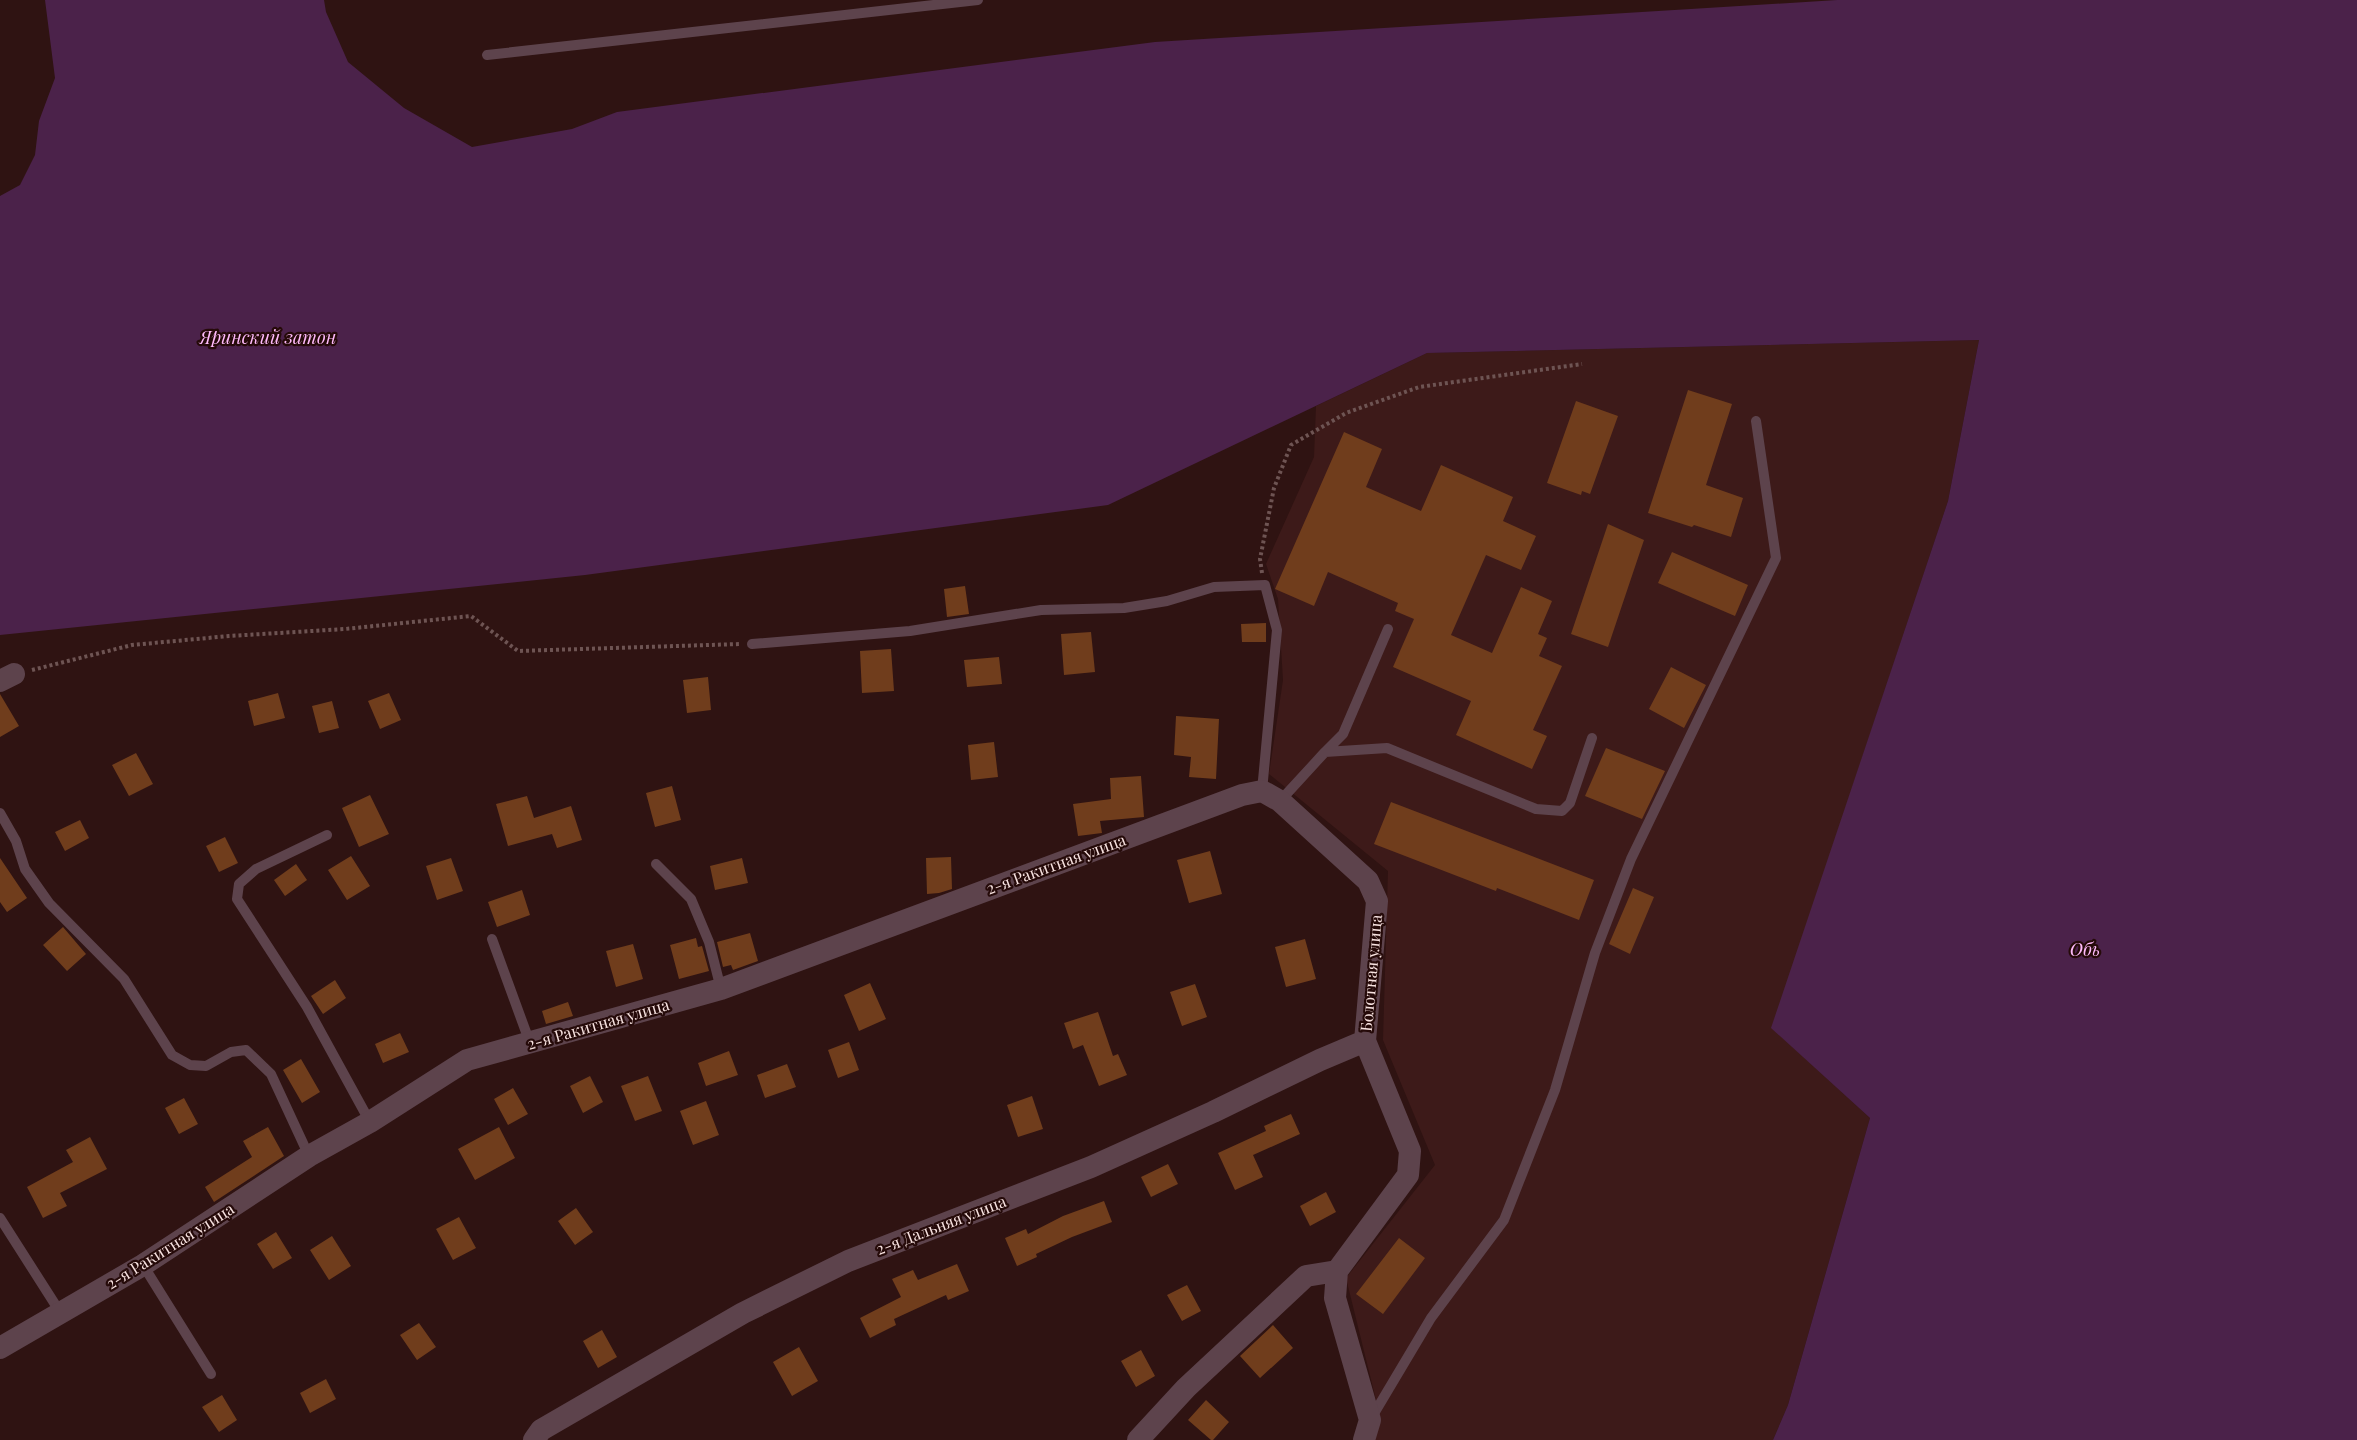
<svg xmlns="http://www.w3.org/2000/svg" width="2357" height="1440" font-family="'Playfair Display',serif">
	<style>
		.built { fill: #3d1a19 }
		.water { fill: #4b224a }
		.building { fill: #703d1c }
		.lines { fill: none; stroke-linecap: round; stroke-linejoin: round }
		.path { stroke: #6e5453; stroke-width: 4; stroke-dasharray: 3 3; stroke-linecap: butt }
		.service { stroke: #5d434c; stroke-width: 10 }
		.minor { stroke: #5d434c; stroke-width: 22 }
		.labels { text-anchor: middle; stroke-width: 4.5; stroke-linejoin: round; paint-order: stroke }
		.street-label { font-size: 16px; fill: #f7e2e0; stroke: #250a09 }
		.water-label { font-size: 18px; font-style: italic; fill: #ffbafb; stroke: #250a09 }
	</style>
	<rect width="100%" height="100%" fill="#2f1312"/>
	<path class="built" d="M1979 340 1948 501 1772 1028 1870 1118 1788 1405 1773 1440H1369L1380 1416 1346 1278 1435 1165 1383 1040 1388 871 1269 774 1283 680 1278 599 1266 564 1314 457 1316 406 1427 353Z"/>
	<path class="water" d="M45 0H324L326 12 348 62 404 108 472 147 572 129 617 112 1155 42 1837 0H2357V1440H1773L1788 1405 1870 1118 1771 1028 1948 501 1979 340 1427 353 1108 505 585 575 0 635V196L20 185 35 155 39 121 55 78Z"/>
	<path class="building" d="M1688 390 1732 404 1706 485 1743 498 1731 537 1694 525 1692 527 1648 513Z
		M1576 401 1618 416 1590 494 1582 491 1581 495 1547 483Z
		M1344 432 1382 449 1366 487 1421 511 1441 465 1513 497 1503 521 1536 536 1521 570 1486 555 1451 635 1492 653 1521 587 1552 601 1538 634 1547 638 1539 656 1562 666 1533 730 1547 736 1532 769 1456 735 1471 701 1393 667 1414 619 1395 611 1398 603 1328 572 1314 606 1275 589Z
		M1608 524 1644 540 1608 647 1571 634Z
		M1672 552 1748 585 1735 616 1658 583Z
		M965 586 969 614 947 617 944 589Z
		M1266 623V642H1242L1241 624Z
		M1091 632 1095 672 1064 675 1061 634Z
		M891 649 894 691 862 693 860 651Z
		M999 657 1002 684 967 687 964 660Z
		M1671 667 1706 685 1684 728 1649 709Z
		M708 677 711 710 687 713 683 680Z
		M278 693 285 718 254 726 248 701Z
		M389 693 401 720 380 729 368 701Z
		M0 694 19 726 0 737Z
		M332 701 339 728 319 733 312 706Z
		M1176 716 1219 719 1216 779 1189 777 1191 757 1174 755Z
		M994 742 998 777 971 780 968 745Z
		M1606 748 1665 771 1642 819 1585 796Z
		M136 753 153 784 129 796 112 765Z
		M1141 776 1144 817 1100 821 1102 833 1078 836 1073 804 1111 799 1110 778Z
		M672 786 681 820 655 827 646 793Z
		M370 795 389 834 359 847 342 808Z
		M527 796 534 818 571 806 582 840 557 848 552 834 508 846 496 804Z
		M1391 802 1594 880 1579 920 1497 888 1496 891 1374 844Z
		M80 820 89 838 65 851 55 832Z
		M225 837 238 863 219 872 206 846Z
		M1210 851 1222 894 1189 903 1177 860Z
		M351 856 370 886 347 900 328 870Z
		M951 857 952 889 939 893 927 894 926 858Z
		M0 858 27 898 7 912 0 902Z
		M451 858 463 891 437 900 426 866Z
		M742 858 748 883 715 890 710 866Z
		M296 864 307 880 285 896 274 880Z
		M1633 888 1654 897 1630 954 1609 944Z
		M522 890 530 915 497 927 488 902Z
		M63 927 86 954 67 971 43 945Z
		M750 933 758 961 733 970 731 965 723 967 717 942Z
		M696 938 698 947 702 946 709 971 679 979 670 945Z
		M1305 939 1316 979 1286 987 1275 947Z
		M633 944 643 979 616 987 606 951Z
		M335 980 346 998 323 1014 311 996Z
		M870 983 886 1019 859 1031 844 995Z
		M1195 984 1207 1017 1182 1026 1170 992Z
		M568 1002 573 1016 546 1024 542 1011Z
		M1098 1012 1113 1056 1118 1054 1127 1075 1099 1086 1083 1045 1073 1049 1064 1023Z
		M400 1033 409 1052 383 1063 375 1044Z
		M849 1042 859 1070 838 1078 828 1050Z
		M729 1051 738 1075 706 1086 698 1063Z
		M301 1059 320 1092 302 1103 283 1070Z
		M787 1064 796 1087 765 1098 757 1075Z
		M590 1076 603 1102 583 1113 570 1086Z
		M648 1076 662 1111 635 1121 621 1086Z
		M513 1088 528 1114 508 1125 494 1099Z
		M1032 1096 1043 1129 1018 1137 1007 1105Z
		M184 1098 198 1124 179 1134 165 1108Z
		M706 1101 719 1135 693 1145 680 1111Z
		M1291 1114 1300 1134 1253 1155 1263 1177 1235 1190 1218 1153 1266 1131 1264 1126Z
		M268 1127 284 1156 214 1202 205 1187 252 1157 243 1141Z
		M499 1127 515 1158 475 1180 458 1149Z
		M90 1137 107 1169 60 1193 67 1206 43 1218 27 1187 73 1162 66 1150Z
		M1168 1164 1178 1184 1151 1197 1141 1177Z
		M1326 1192 1336 1212 1310 1226 1300 1206Z
		M1104 1201 1112 1222 1072 1237 1036 1254 1037 1257 1017 1266 1005 1238 1026 1229 1028 1234 1063 1216Z
		M576 1208 593 1232 575 1245 558 1221Z
		M459 1217 476 1248 453 1260 436 1229Z
		M276 1232 292 1258 273 1269 257 1244Z
		M332 1236 351 1266 329 1280 310 1250Z
		M1399 1238 1425 1258 1383 1314 1356 1294Z
		M957 1264 969 1291 948 1300 946 1295 894 1319 896 1325 870 1338 860 1318 901 1297 892 1279 913 1270 918 1280Z
		M1187 1285 1201 1311 1182 1321 1167 1295Z
		M419 1323 436 1347 417 1360 400 1335Z
		M1273 1325 1293 1348 1260 1378 1240 1356Z
		M602 1330 617 1357 598 1368 583 1341Z
		M799 1347 818 1381 792 1396 773 1362Z
		M1141 1350 1155 1376 1136 1387 1121 1361Z
		M326 1379 336 1399 310 1413 300 1393Z
		M222 1395 237 1420 219 1432 202 1407Z
		M1206 1400 1229 1422 1213 1440H1211L1188 1420Z"/>
	<g class="lines">
		<path class="path" d="M1262 573 1260 559 1274 488 1291 445 1346 413 1419 387 1582 364
			M32 670 132 645 229 636 345 629 471 616 518 651 740 644"/>
		<path class="service" d="M487 55 978 0
			M752 644 910 631 1041 610 1124 608 1167 601 1214 587 1265 585 1277 630 1262 791
			M1325 752 1343 734 1388 629
			M1280 801 1325 752 1387 748 1536 809 1562 811 1570 803 1592 738
			M0 813 16 841 25 869 49 903 124 979 172 1055 190 1065 206 1066 231 1052 246 1050 271 1074 309 1156
			M327 835 256 869 239 884 237 899 307 1007 370 1122
			M656 864 691 899 709 942 721 989
			M492 939 530 1043
			M0 1218 60 1312
			M143 1265 211 1374
			M1372 1417 1431 1318 1504 1220 1555 1090 1595 953 1631 859 1776 558 1756 421"/>
		<path class="minor" d="M0 681 14 674
			M0 1348 143 1265 309 1156 370 1122 467 1060 721 989 1242 795 1262 791 1280 801 1368 881 1377 901 1365 1041 1410 1151 1408 1175 1337 1271 1335 1298 1370 1420 1364 1440
			M534 1440 541 1430 743 1313 848 1261 1091 1167 1213 1112 1320 1060 1365 1041
			M1138 1440 1186 1388 1306 1276 1337 1271"/>
	</g>
	<g class="labels">
		<g class="street-label">
			<text transform="translate(1056 864) rotate(-20)" y="6">2-я Ракитная улица</text>
			<text transform="translate(1371 973) rotate(-85)" y="6">Болотная улица</text>
			<text transform="translate(598 1024) rotate(-16)" y="6">2-я Ракитная улица</text>
			<text transform="translate(941 1225) rotate(-21)" y="6">2-я Дальняя улица</text>
			<text transform="translate(170 1246) rotate(-32)" y="6">2-я Ракитная улица</text>
		</g>
		<g class="water-label">
			<text x="268" y="344">Яринский затон</text>
			<text x="2085" y="956">Обь</text>
		</g>
	</g>
</svg>
